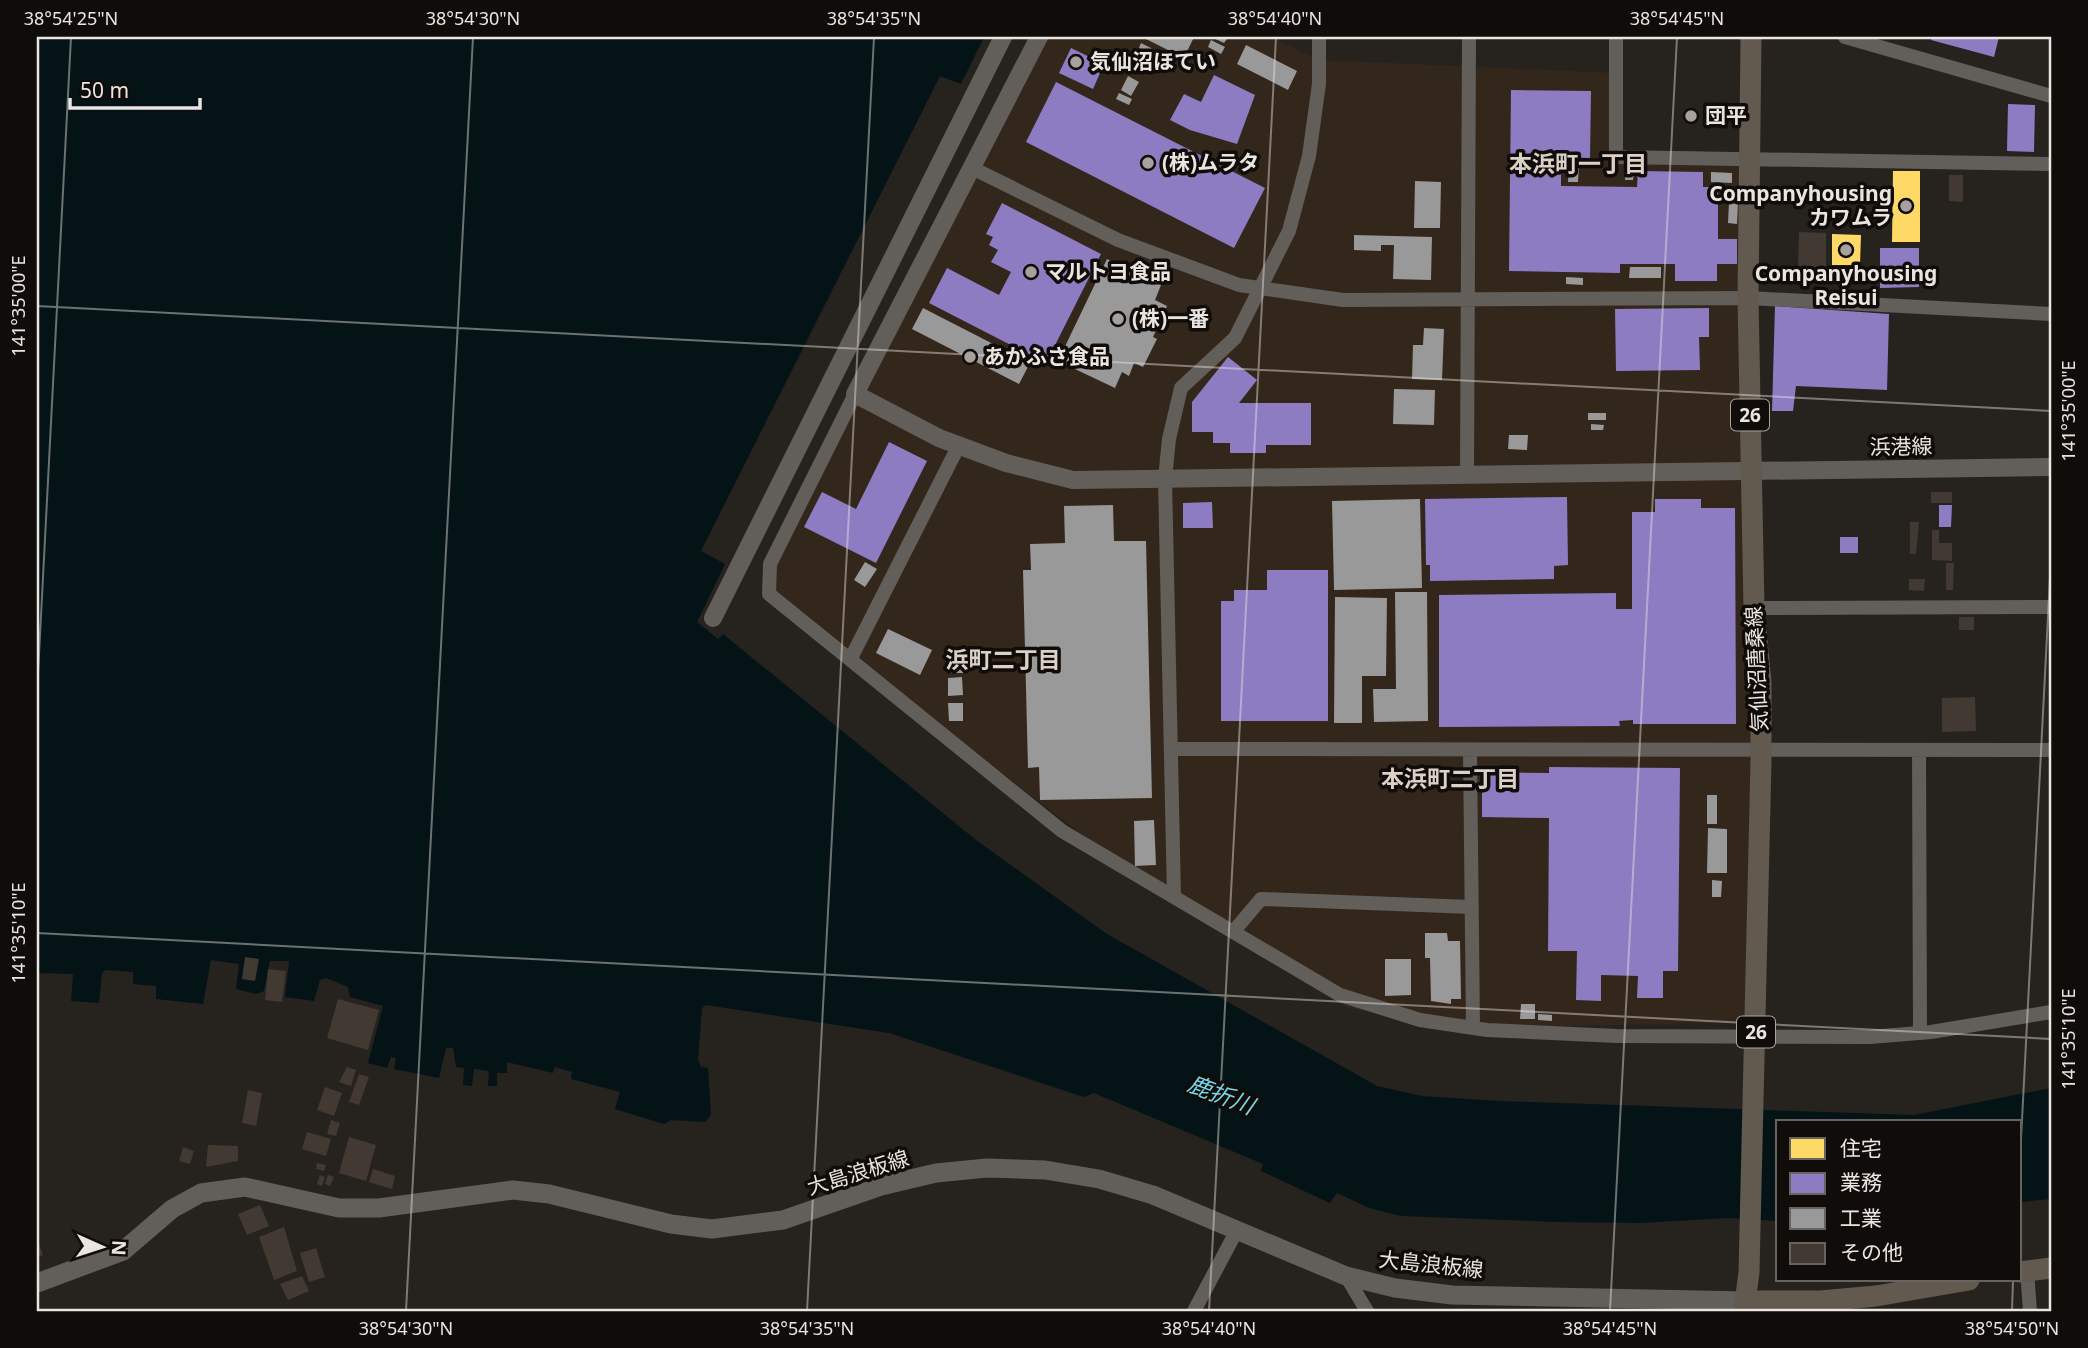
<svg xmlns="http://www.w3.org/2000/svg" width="2088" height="1348" font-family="'Noto Sans','Noto Sans JP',sans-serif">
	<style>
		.built { fill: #33271c }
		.water { fill: #041316 }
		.homes { fill: #ffd966 }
		.offices { fill: #8e7cc3 }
		.industry { fill: #999 }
		.building { fill: #423a32 }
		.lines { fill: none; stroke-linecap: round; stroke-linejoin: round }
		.minor { stroke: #625e5a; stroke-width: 14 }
		.tertiary { stroke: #625e5a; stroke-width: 18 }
		.secondary { stroke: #625e5a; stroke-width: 19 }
		.primary { stroke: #62594f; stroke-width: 21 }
		.ticks { fill: none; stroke: #ebe5e1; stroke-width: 2; stroke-opacity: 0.45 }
		.poi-dot { fill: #a6a19d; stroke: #100c09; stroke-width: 2.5 }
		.labels { text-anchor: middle; stroke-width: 7; stroke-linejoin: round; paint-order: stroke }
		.shield { fill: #100c09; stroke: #a9a4a0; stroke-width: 2 }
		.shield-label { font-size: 19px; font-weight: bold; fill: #ebe5e1 }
		.poi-label { font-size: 21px; font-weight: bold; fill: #ebe5e1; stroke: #100c09; text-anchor: start }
		.street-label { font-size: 21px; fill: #ebe5e1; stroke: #100c09 }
		.neighbourhood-label { font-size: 23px; font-weight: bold; fill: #dcd1c7; stroke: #100c09 }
		.water-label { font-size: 23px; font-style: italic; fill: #77d6eb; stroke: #100c09 }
		.neatline { fill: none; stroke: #ebe5e1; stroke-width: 2.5 }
		.ticks-label { font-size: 18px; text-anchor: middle; fill: #ebe5e1 }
	</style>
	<rect width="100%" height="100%" fill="#26221e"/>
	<path class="built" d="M1041 37H1271L1319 60 1616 73V157L1750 159 1756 1022 1473 1028 1348 1008 1132 873 769 594 770 564Z"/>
	<path class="water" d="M37 37H984L961 84 940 76 701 551 725 564 697 622 718 639 723 634 976 840 1107 934 1377 1086 1422 1096 1499 1101 1914 1115 2051 1088V1199L2020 1202V1122H1778V1221L1728 1218 1641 1223 1556 1222 1401 1216 1369 1208 1337 1193 1330 1203 1261 1171 1263 1164 1094 1093 1084 1097 889 1033 706 1005 702 1008 698 1060 701 1067 708 1068 711 1115 705 1122 671 1120 664 1124 615 1109 620 1092 571 1079 572 1072 555 1067 553 1073 507 1062V1073H497V1086H488L489 1071 474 1069 472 1086 463 1085 464 1068 456 1067 453 1048H446L439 1078 394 1069 396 1058 391 1057 387 1068 368 1063 383 1006 350 997 348 987 326 978 320 980 314 1001 285 997 289 961H270L264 991 256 994 236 989 239 964 211 960 203 1004 156 999V986L133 984V972L106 970 102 973 99 1003 71 1001 73 974 37 973Z"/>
	<path class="homes" d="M1893 171H1920V242H1892Z
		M1832 234 1861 235 1860 265H1832Z"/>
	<path class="offices" d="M1932 37H1999L1994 57 1931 40Z
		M1071 48 1104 64 1093 89 1059 73Z
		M1214 75 1255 95 1237 144 1190 130 1170 120 1184 94 1201 102Z
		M1056 82 1265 188 1234 248 1026 142Z
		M1511 90 1591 91 1590 158 1561 157V186L1637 187 1638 171 1703 172V187H1718V239H1737V264H1717V281H1675V264H1620V273L1509 271Z
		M2008 104 2035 105 2034 152 2007 151Z
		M1002 203 1101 254 1046 363 929 303 947 268 999 295 1011 272 991 262 998 250 989 245 993 237 986 234Z
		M1880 248H1919V287L1880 288Z
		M1775 306 1889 314 1887 390 1796 386 1793 411H1772Z
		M1709 308V337H1699L1700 370 1616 371 1615 309Z
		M1228 357 1257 380 1239 403H1311V445H1266V453H1230V443H1213V432H1192V402Z
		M889 442 927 461 876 563 804 527 822 492 856 509Z
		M1567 497 1568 565 1554 566V579L1430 581V565H1426L1425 499Z
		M1655 499H1701V508H1735L1736 724H1633V720L1619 721 1620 726 1439 727V595L1616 593V609H1632V512H1655Z
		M1212 502 1213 528H1183V503Z
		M1939 505H1952L1951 527H1939Z
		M1840 537H1858V553H1840Z
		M1267 570H1328V721H1221V601H1234V590H1267Z
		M1549 767 1680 768 1678 971H1663V998H1637L1638 976 1601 975V1001L1576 1000 1577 951H1548L1549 818 1482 817V772L1549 773Z"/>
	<path class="industry" d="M1142 37H1194L1184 58Z
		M1211 37H1223L1227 39 1224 43Z
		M1211 40 1225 47 1221 54 1208 47Z
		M1141 43 1167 56 1165 61 1139 48Z
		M1246 45 1297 71 1288 90 1237 64Z
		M1128 76 1139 82 1131 96 1121 90Z
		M1119 93 1132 99 1129 105 1116 99Z
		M1569 164H1579L1578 182H1568Z
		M1626 170H1634L1633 180H1625Z
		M1711 172 1732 173V183L1711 182Z
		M1415 181 1441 182 1440 228H1414Z
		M1729 202 1738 203 1737 224 1728 223Z
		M1354 235 1432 237 1431 280 1393 279 1394 245H1381V251L1354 250Z
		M1107 259 1161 285 1155 300 1167 306 1153 337 1157 339 1143 367 1134 363 1129 376 1122 372 1115 388 1058 361Z
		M1630 267H1661V278H1629Z
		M1566 277 1583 278V285L1566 284Z
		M923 308 1030 363 1019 384 912 329Z
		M1424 328 1444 329 1442 380 1412 379 1413 345H1423Z
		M1394 389 1435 390 1434 425 1393 424Z
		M1588 413H1606V420H1588Z
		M1591 424 1604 425 1603 430H1591Z
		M1509 435H1528L1527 450 1508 449Z
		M1420 499 1422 588 1334 590 1332 501Z
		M1113 505 1114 541H1146L1152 798 1040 800 1039 767 1028 768 1023 570H1031L1030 544 1065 543 1064 506Z
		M865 562 877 569 865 587 854 580Z
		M1395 592H1427L1428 721 1374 722 1373 689H1396Z
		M1335 597 1387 598 1386 676H1362V723H1334Z
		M888 629 932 650 920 675 876 653Z
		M948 650 965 651V673H948Z
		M962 677 963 695 948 696V678Z
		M948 703H963V721H949Z
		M1707 795H1717V824H1707Z
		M1154 820 1156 865 1135 866 1134 821Z
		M1708 828 1727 829V873H1707Z
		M1712 880 1722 881 1721 897H1712Z
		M1425 933H1447L1448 941H1460L1461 999H1451V1004L1431 1001 1430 958H1425Z
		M1385 959H1411V995L1385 996Z
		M1521 1004H1535V1019H1520Z
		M1538 1014 1552 1015V1021L1538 1020Z"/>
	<path class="building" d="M1949 175H1963V202L1949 201Z
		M1799 232 1826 233V271H1798Z
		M1931 492H1952V503H1931Z
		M1910 522H1919L1916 554H1910Z
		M1932 530H1939V543H1952V561L1932 560Z
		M1946 563H1954L1953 590H1946Z
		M1909 579H1925L1924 591 1909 590Z
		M1959 617H1974V630H1959Z
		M1975 697 1976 731 1942 732V698Z
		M245 957 259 959 255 981 242 979Z
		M268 969 286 971 282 1002 265 1000Z
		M338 999 379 1010 368 1050 327 1038Z
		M347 1067 356 1070 351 1086 339 1082Z
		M359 1074 369 1077 359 1105 349 1102Z
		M325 1087 342 1093 334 1116 317 1110Z
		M248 1090 262 1093 256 1126 242 1123Z
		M331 1120 340 1123 336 1136 327 1134Z
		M307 1132 331 1139 326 1156 302 1149Z
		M349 1137 376 1145 366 1181 339 1173Z
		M208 1145 238 1146V1161L206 1167Z
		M183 1147 194 1151 190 1164 179 1161Z
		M317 1163 326 1165 324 1171 316 1169Z
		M373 1169 395 1176 392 1189 369 1182Z
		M320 1175 325 1177 322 1186 317 1184Z
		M328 1175 334 1177 330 1186 325 1184Z
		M260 1205 269 1226 247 1235 238 1214Z
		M284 1227 297 1271 274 1280 259 1237Z
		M39 1244 43 1255 37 1257V1245Z
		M316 1248 325 1277 309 1282 300 1253Z
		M302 1276 309 1291 288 1300 280 1284Z"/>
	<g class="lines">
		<path class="minor" d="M1616 37V157L2051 164
			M1845 37 2051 96
			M970 167 1118 240 1239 285 1343 300 1748 298 2051 314
			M855 394 770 564 769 594 1062 831 1340 995 1420 1020 1487 1030 1617 1036 1870 1037 1931 1032 2051 1012
			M1467 474 1469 37
			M1754 608 2051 607
			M851 658 959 445
			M1171 749 2051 750
			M1919 750 1920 1033
			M1470 751 1473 1028
			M1174 897 1165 479 1169 439 1181 388 1235 338 1289 231 1309 156 1319 84V37
			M1233 932 1261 899 1472 907
			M2027 1271 2030 1311
			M1346 1276 1367 1311
			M1194 1311 1236 1232"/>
		<path class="tertiary" d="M1039 37 855 394 939 438 1006 463 1073 480 2051 467
			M713 618 1003 37"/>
		<path class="secondary" d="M37 1283 123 1251 172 1209 201 1193 245 1187 339 1208H379L513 1190 549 1194 671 1224 712 1229 783 1220 881 1186 936 1173 987 1168 1045 1170 1099 1179 1153 1195 1346 1276 1395 1288 1452 1295 1748 1301"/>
		<path class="primary" d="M2020 1272 2051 1268
			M1748 1301H1820L1876 1296 1969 1280
			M1744 1311 1749 1272 1761 761V682L1754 608 1748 298 1751 37"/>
	</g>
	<path class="ticks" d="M37 306 2051 411M37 693 71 37M37 933 2051 1039M2020 1159 2051 558M406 1311 473 37M807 1311 874 37M1209 1311 1276 37M1610 1311 1677 37M2012 1311 2013 1280"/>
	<g class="poi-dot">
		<circle cx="1076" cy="62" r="7"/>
		<circle cx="1691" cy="116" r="7"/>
		<circle cx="1148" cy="163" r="7"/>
		<circle cx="1906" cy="206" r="7"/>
		<circle cx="1846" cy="250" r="7"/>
		<circle cx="1031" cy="272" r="7"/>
		<circle cx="1118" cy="319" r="7"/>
		<circle cx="970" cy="357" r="7"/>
	</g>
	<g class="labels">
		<g class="shield">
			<rect x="1731" y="399.5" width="38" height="31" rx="5"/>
			<rect x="1737" y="1016.5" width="38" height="31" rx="5"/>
		</g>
		<g class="shield-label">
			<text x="1750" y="422">26</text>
			<text x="1756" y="1039">26</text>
		</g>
		<g class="poi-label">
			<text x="1090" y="69">気仙沼ほてい</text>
			<text x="1705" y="123">団平</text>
			<text x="1162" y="170">(株)ムラタ</text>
			<text x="1892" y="201" text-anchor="end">Companyhousing<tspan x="1892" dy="24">カワムラ</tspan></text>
			<text x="1045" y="279">マルトヨ食品</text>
			<text x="1846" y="281" text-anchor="middle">Companyhousing<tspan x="1846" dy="24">Reisui</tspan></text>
			<text x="1132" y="326">(株)一番</text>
			<text x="984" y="364">あかふさ食品</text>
		</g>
		<g class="street-label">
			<text transform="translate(1901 447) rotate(-1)" y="7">浜港線</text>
			<text transform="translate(1757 669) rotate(-93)" y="7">気仙沼唐桑線</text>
			<text transform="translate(858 1173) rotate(-17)" y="7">大島浪板線</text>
			<text transform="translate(1431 1265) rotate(6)" y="7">大島浪板線</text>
		</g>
		<g class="neighbourhood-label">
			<text x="1578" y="172">本浜町一丁目</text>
			<text x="1003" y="668">浜町二丁目</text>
			<text x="1450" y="787">本浜町二丁目</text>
		</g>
		<g class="water-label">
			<text transform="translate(1221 1095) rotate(21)" y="8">鹿折川</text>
		</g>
	</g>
	<rect width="2088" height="1348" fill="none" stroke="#100c09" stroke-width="77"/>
	<rect x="1776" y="1120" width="245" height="161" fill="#100c09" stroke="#68635f" stroke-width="2"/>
	<rect x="1790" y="1138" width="35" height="21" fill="#ffd966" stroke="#68635f" stroke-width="2"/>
	<text x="1840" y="1156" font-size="21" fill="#ebe5e1">住宅</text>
	<rect x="1790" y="1173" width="35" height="21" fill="#8e7cc3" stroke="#68635f" stroke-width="2"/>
	<text x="1840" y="1190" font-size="21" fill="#ebe5e1">業務</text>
	<rect x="1790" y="1208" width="35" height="21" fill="#999999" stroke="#68635f" stroke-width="2"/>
	<text x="1840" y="1226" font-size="21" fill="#ebe5e1">工業</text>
	<rect x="1790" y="1243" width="35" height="21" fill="#423a32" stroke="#68635f" stroke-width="2"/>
	<text x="1840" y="1260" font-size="21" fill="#ebe5e1">その他</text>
	<g transform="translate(102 1247) rotate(93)" stroke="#100c09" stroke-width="5" paint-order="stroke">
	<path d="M0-5L12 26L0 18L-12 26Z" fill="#ebe5e1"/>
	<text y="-10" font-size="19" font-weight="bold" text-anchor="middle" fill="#ebe5e1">N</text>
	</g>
	<path d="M70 98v10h130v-10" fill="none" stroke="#ebe5e1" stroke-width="3.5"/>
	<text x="80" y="98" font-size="21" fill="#ebe5e1" stroke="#100c09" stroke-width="5" paint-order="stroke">50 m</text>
	<rect x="38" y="38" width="2012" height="1272" class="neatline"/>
	<g class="ticks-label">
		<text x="71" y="25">38°54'25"N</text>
		<text x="473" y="25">38°54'30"N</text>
		<text x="874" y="25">38°54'35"N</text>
		<text x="1275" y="25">38°54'40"N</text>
		<text x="1677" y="25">38°54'45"N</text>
		<text transform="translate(19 306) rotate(-90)" y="6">141°35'00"E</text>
		<text transform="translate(2069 411) rotate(-90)" y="6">141°35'00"E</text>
		<text transform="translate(19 933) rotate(-90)" y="6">141°35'10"E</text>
		<text transform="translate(2069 1039) rotate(-90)" y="6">141°35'10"E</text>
		<text x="406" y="1335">38°54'30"N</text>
		<text x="807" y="1335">38°54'35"N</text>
		<text x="1209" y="1335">38°54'40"N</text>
		<text x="1610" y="1335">38°54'45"N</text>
		<text x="2012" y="1335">38°54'50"N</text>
	</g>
</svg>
